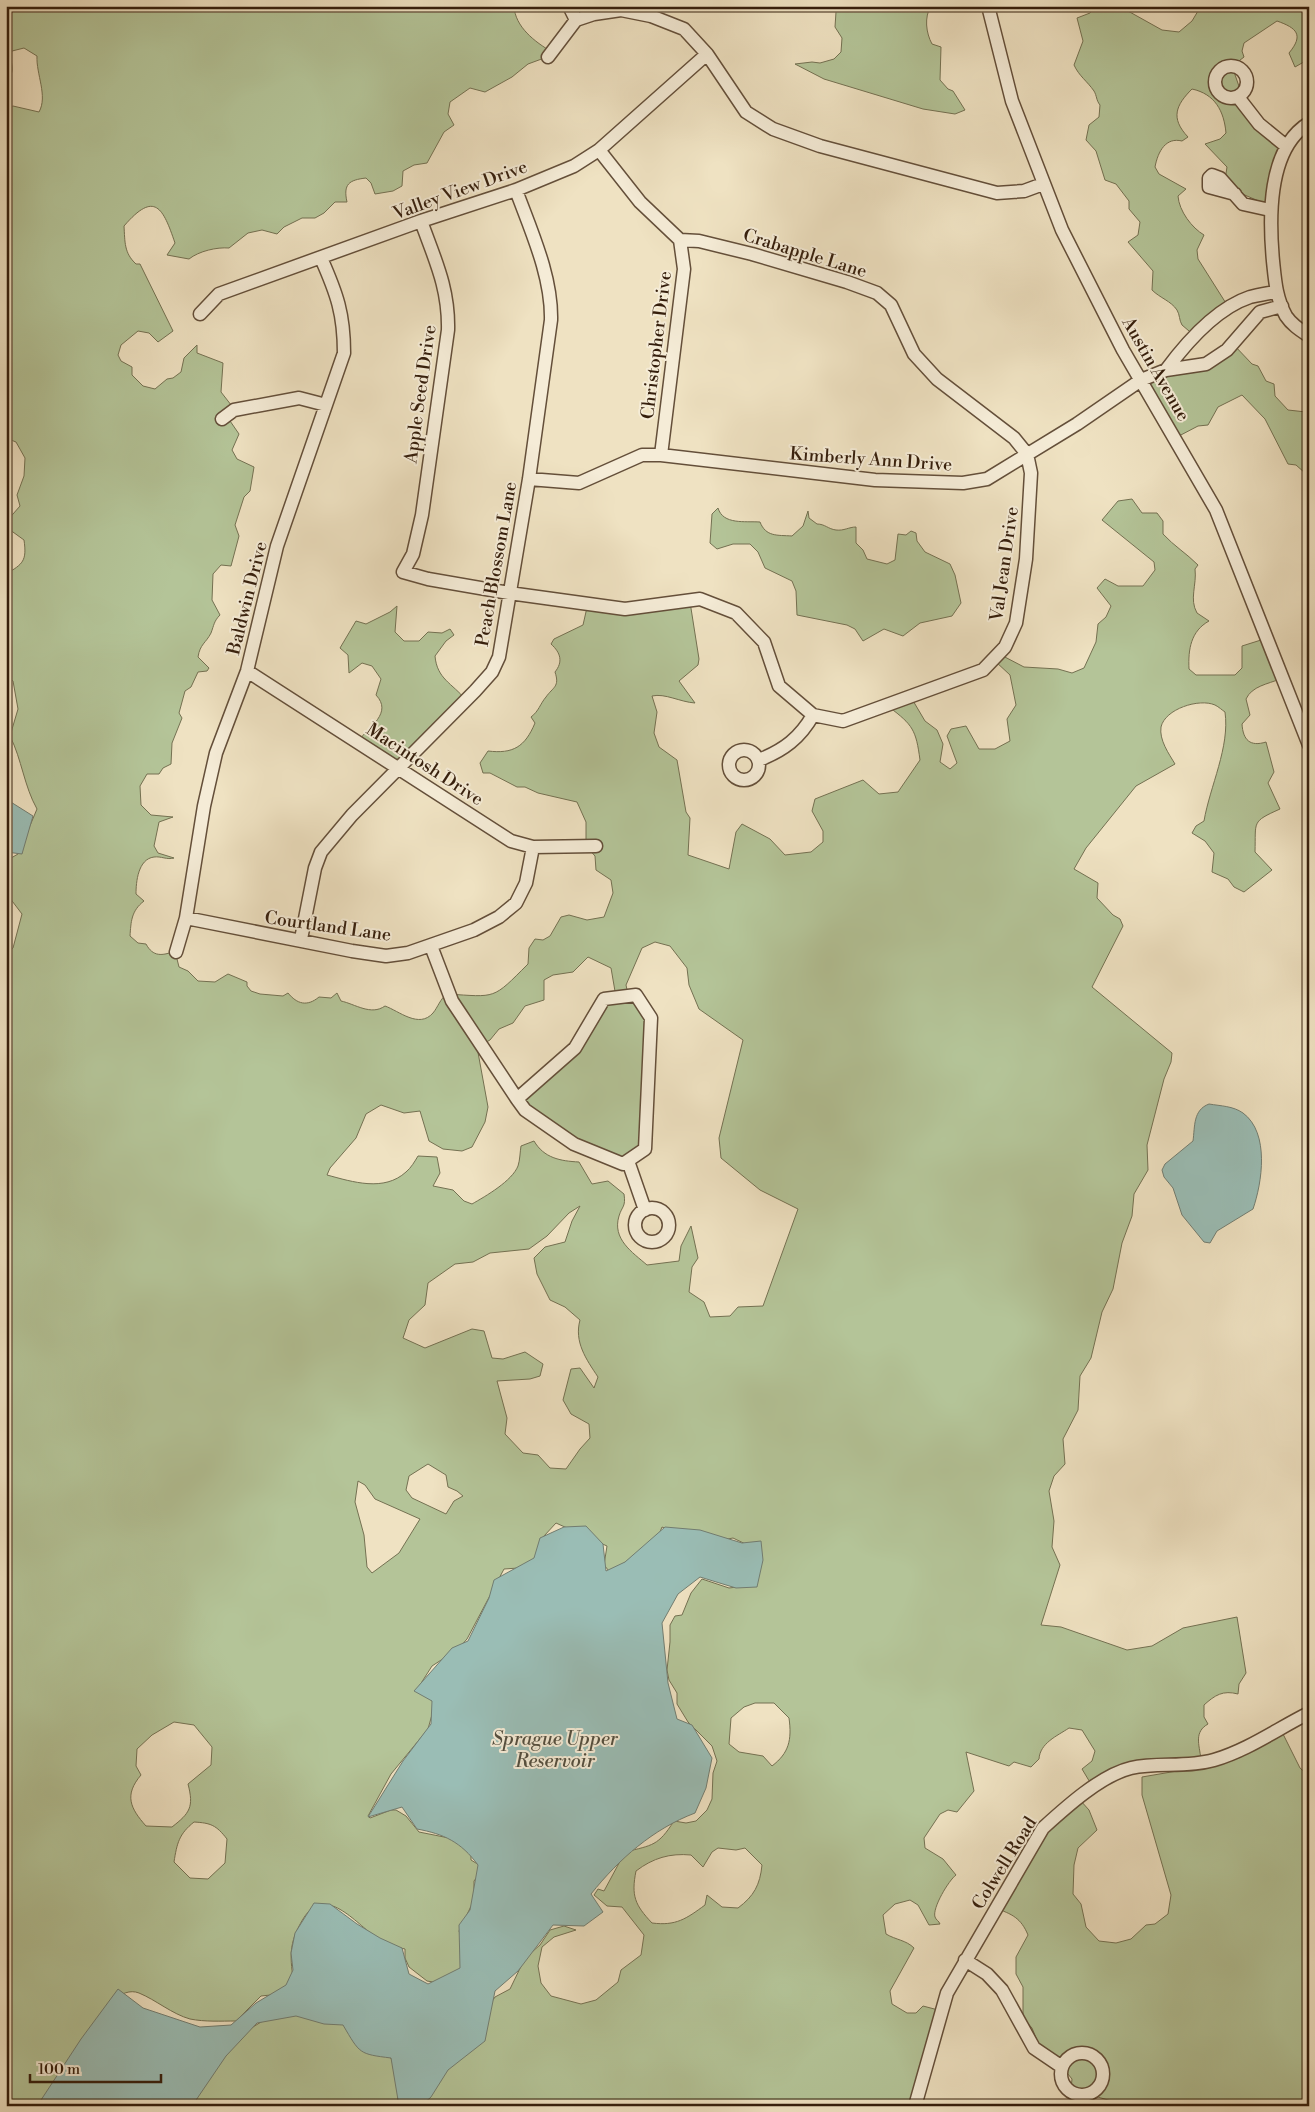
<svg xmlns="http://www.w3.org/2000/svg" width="1315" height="2112" font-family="'Libre Bodoni',serif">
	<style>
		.green { fill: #b4c498; stroke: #747152; fill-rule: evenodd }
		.water { fill: #9abdb5; stroke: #727d71 }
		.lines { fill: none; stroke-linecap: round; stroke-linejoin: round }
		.minor-casing { stroke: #644f3a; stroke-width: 15 }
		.minor { stroke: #f5ecd7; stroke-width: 12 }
		.labels { text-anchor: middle; stroke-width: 4; stroke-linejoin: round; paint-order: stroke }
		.street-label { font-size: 18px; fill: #351e0c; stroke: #f5ecd7 }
		.water-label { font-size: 19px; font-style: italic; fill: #534e3f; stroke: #f5ecd7 }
	</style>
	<rect width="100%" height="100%" fill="#efe2c2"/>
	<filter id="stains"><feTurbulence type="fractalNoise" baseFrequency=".004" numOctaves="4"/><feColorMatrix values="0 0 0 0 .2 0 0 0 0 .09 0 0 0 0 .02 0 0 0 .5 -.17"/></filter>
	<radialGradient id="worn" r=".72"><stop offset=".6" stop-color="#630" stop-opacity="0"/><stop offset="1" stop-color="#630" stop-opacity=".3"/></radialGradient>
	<path class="green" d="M6 6H514C515 27 535 42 552 52L547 57 528 64 512 77 485 92 470 88 450 102 448 114 454 125 444 132 427 163 414 165 403 171 402 186 393 191 375 194 371 183 366 178C349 180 343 184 347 202H335L324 213 315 218H302L284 227 277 234 262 230 248 233 229 248C217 247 199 251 189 259L167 255 175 243C163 208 155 190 124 226 125 242 124 253 136 264H140L173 331 158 342 149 333 138 331 121 345 118 355 121 361 132 367V375L143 386 155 389 167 379 173 378 181 372 184 358 197 345V353L223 363 221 392 235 410 228 418 239 434 232 450 237 459 254 467 250 491 244 497 235 525 239 536 231 566 221 565 213 574 212 600 220 615C214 621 214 625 211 633 206 643 200 644 198 657L209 668 207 671 198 672 191 687 185 691 179 713 182 718 172 743 171 764 163 768 159 774H147L140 786 141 805 151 815 173 817 159 822 154 846 158 853 174 858C167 860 161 856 154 857 138 859 136 882 136 894L144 901C131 911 131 922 130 936L138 943 146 944C153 957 162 956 175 951L179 967 188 971 198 981 215 982 228 974 247 982V986L251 991 260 994 283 996 288 993C297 1004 307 1007 319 997L331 998 337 993 341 1001C355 1004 371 1016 385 1006 399 1011 419 1029 433 1013 438 1007 440 999 447 994 497 997 492 1000 528 964L529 948 535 939 543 940 550 936 561 917 569 915 587 920 604 917 613 893 611 880 596 870 595 856 586 846V822L577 802 538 793 525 787H517L490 773H483L480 763 488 751C513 754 525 747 535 723L531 717C539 711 540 704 546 697 553 687 560 687 555 672 563 662 561 653 551 644L554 639 583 625 588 603 637 607 690 602 699 659 698 665 679 681 695 703C680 702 665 693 652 696L657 712 654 733 659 747 677 760 686 812 690 818 688 855 729 869 736 832 742 824 770 839 785 855 811 852 823 842V831L812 811 815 799 863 780 879 794 898 792 920 760C916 730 913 725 889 707L912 699 925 721 937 730 943 744 940 762 950 769 957 763 947 736 951 729 966 726 979 749H995L1010 741 1007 719 1016 705 1010 675 995 661 1001 655 1024 667 1058 669 1072 673 1084 668 1096 642 1098 624 1106 617 1111 606 1097 588 1105 579 1118 586H1143L1155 570 1154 562 1102 520 1118 501 1132 499 1142 513H1157L1163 521V534C1174 546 1186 553 1198 565L1195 569C1197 585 1189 599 1197 613L1209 621C1191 631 1188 649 1189 669L1196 675H1235L1242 668V646L1261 640 1280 679C1268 684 1252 686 1246 699L1250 715 1242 724C1243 740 1250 747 1266 742L1274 772 1268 783 1280 809C1251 822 1256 821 1255 852L1272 870 1244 892 1234 887 1228 879 1212 872 1214 853 1205 841 1192 833 1196 826 1204 821C1210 786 1230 747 1225 712 1222 710 1219 707 1215 705 1199 698 1165 709 1161 727 1159 740 1169 754 1175 764L1136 786 1086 848 1074 869 1098 883 1097 898 1113 915 1120 919 1123 926 1092 987 1172 1053 1171 1062 1164 1079 1147 1145 1148 1170 1134 1194 1132 1216 1122 1243 1113 1289 1102 1312 1091 1358 1080 1376 1078 1410 1063 1439 1065 1464 1054 1476 1049 1491 1054 1521 1052 1547 1060 1565 1041 1625 1061 1627 1127 1650 1152 1646 1183 1628 1237 1617 1246 1673 1239 1684 1238 1694C1223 1690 1215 1695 1204 1705V1717L1208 1724C1194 1732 1199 1744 1201 1759L1125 1766 1091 1784 1082 1769 1092 1761 1095 1751 1082 1730 1069 1728C1057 1736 1040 1743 1039 1759L1031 1767 1014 1762 1009 1766 966 1752 974 1791 957 1812 948 1810 940 1814 924 1838 925 1848 943 1859 956 1875C949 1880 932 1908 935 1917 936 1920 939 1921 940 1924L929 1925 918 1905 910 1900 895 1904 883 1915 886 1934C896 1940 906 1940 914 1948L890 1991 892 2004 907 2013H916L923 2006 942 2011 914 2106H423L440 2077 495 1997 510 1989 525 1958 540 1945 550 1930 564 1926 576 1930 554 1937 542 1947 538 1966 541 1983 551 1996 581 2004 596 2000 618 1982 621 1970 641 1955 644 1935 622 1907 607 1906 594 1895 598 1889 604 1891 625 1852C653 1845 658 1846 674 1821L686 1823 696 1821 707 1810 712 1799 713 1773 717 1761 712 1746 688 1722 677 1704V1693L669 1680 667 1670 670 1642V1625L675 1616 682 1615 691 1593 702 1579 729 1588 745 1586 756 1549 733 1538 722 1540 680 1534 662 1527 653 1549C633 1549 626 1567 609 1571L604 1565 607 1546 556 1523 544 1536 542 1549 533 1567 504 1569 467 1639 458 1649 432 1666 418 1688 433 1702V1711L428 1729 391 1774 368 1816 370 1818 391 1810H396L406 1816 419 1832 449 1838 471 1851V1860L484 1868 474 1881V1900L459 1931 467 1956 460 1973 439 1983 427 1981 409 1967 405 1958V1949C396 1947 385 1944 377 1938 355 1923 325 1883 303 1919 288 1944 290 1957 294 1985L280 1994 261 1996 236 2021C221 2021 205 2022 190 2019 172 2014 156 2000 139 1993 103 1979 66 2082 55 2106H6V954L13 948 22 914 6 893V861L18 854 37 809C24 786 22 760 10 736L18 709 13 681 6 675V574C23 564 27 561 24 540L6 527V522L20 506 17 495 24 476 25 458 16 442 6 438V109L13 106 39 112C48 96 36 74 37 56L24 48 12 51C8 61 18 72 6 80ZM655 942 670 946 687 968 689 985 699 1009 743 1040 719 1138 721 1158 760 1190 798 1209 763 1306 738 1307 730 1316 710 1317 704 1302 689 1292 692 1267 698 1258 691 1226 681 1246 679 1261 647 1265C632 1252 612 1239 619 1216 622 1206 626 1207 624 1194L608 1181 592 1184 579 1162C560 1161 544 1158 534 1141L521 1146C520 1152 520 1160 518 1166 512 1181 486 1196 472 1204L464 1201 453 1190 433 1186 440 1173 437 1157 418 1156C415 1161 411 1168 406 1172 384 1192 353 1182 327 1175L330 1168 356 1138 366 1114 381 1105 404 1113 420 1111 429 1141 443 1149 462 1151 472 1147 485 1122 488 1107 477 1047 490 1040 499 1029 513 1023 525 1006 544 1000V980L553 975 573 972 588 957 611 968 616 997 593 1012 576 1047 518 1094 536 1117 611 1161 629 1158 645 1139 646 1012 629 999 626 985 642 948ZM580 1206 572 1221 565 1242 545 1247 534 1258 537 1274 550 1300 565 1307 580 1320C574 1342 586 1359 598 1377L594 1388 580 1368 571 1369 563 1400 571 1414 589 1424 590 1438 580 1449 566 1469 550 1468 538 1455 523 1453 505 1434 507 1418 497 1381 530 1379 540 1376 543 1364 525 1352 503 1359 492 1358 484 1331 472 1329 425 1348 403 1338 409 1320 425 1305 428 1283 455 1264 473 1262 490 1253 529 1249 547 1236 569 1213ZM428 1464 446 1475 448 1487 457 1491 463 1496 454 1501 446 1514 412 1498 406 1490 409 1476ZM358 1481 365 1485 375 1499 420 1519 399 1553 372 1573 367 1567 364 1535 355 1502ZM755 1703H774L789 1718C792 1740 789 1753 772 1766L763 1756 739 1752 729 1744 731 1718 744 1707ZM174 1722 194 1725 212 1747 211 1765 188 1784C194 1807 190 1813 172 1827L146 1826C130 1808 124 1795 141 1775L136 1766 137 1749 152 1735ZM194 1822C211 1823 216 1825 227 1839L225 1863 208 1879 190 1878 174 1862C177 1843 179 1834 194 1822ZM718 1848 736 1850 745 1848 762 1865C760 1885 754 1896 738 1908L722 1907 707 1895 705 1905C686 1919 676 1926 652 1923 635 1905 631 1896 636 1871 653 1858 670 1853 691 1855L703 1867 712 1852Z
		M833 6H931C924 17 926 33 932 44L941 47 940 80 948 89 953 91 965 110 955 114 923 109 824 79 795 64 812 62 820 63 834 59 841 52 842 38 835 27 836 12Z
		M1095 6H1119L1162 30 1179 32 1192 21 1201 6H1309V59L1295 67 1289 53C1304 35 1297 28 1277 21L1244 43 1242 51 1244 57 1235 64 1233 69 1241 92 1262 124 1286 143 1270 206 1224 186 1227 167 1205 144 1220 139 1226 133C1224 111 1215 94 1192 89 1176 105 1170 118 1188 137L1182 141C1166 137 1158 151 1155 167L1159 174 1186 189 1178 196C1179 211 1192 228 1204 235L1197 250 1198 259 1229 308 1196 337 1182 325C1179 320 1180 315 1177 310 1171 301 1160 298 1152 290L1153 271 1128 242 1138 235 1140 222 1129 209V201L1116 184 1105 180 1096 151 1086 140 1089 125 1099 117 1100 105C1096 100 1097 96 1094 91 1087 81 1079 76 1074 65L1083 41 1077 18 1090 13Z
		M1233 344 1252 364 1258 366 1266 381 1274 384 1275 396 1288 410 1306 412 1309 410V464L1305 473 1296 465 1288 464 1265 419 1242 395 1218 407 1208 425 1198 426 1177 437 1142 381 1201 365Z
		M718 508C723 525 745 521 760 522 766 537 777 535 792 536L803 526 808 511 809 518 817 524C825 524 828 529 836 530 844 531 849 527 856 527V543L863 550 867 559 887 564 895 560 898 534 906 535 911 531 916 533 917 541 925 552 950 564 955 575 961 603 952 616 920 623 903 636 884 629 863 641 855 629 847 625 797 615 796 591 792 581 765 568 758 552 750 544H733L717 549 710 543 712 514Z
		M397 606 395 632 404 641H419L428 632 442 633 450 629 454 635 446 641 435 656C437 679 452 683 466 700L399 769 358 741C369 727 393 713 376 695L381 679 372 666 362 663 349 673 348 655 340 648 356 621 366 624 390 612Z
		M1281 1730 1300 1768 1309 1776V2106H1128L1071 2089 1072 2079 1059 2063 1044 2058 1032 2028 1023 2018V1987L1016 1974V1957L1028 1935C1021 1918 1012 1914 995 1908L1033 1844 1080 1800 1089 1810 1097 1830 1078 1848 1074 1865 1073 1894 1081 1904 1086 1927 1099 1941 1116 1943 1131 1939 1146 1925 1155 1924 1168 1914 1171 1895 1142 1795V1777L1177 1771Z
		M294 2014 336 2020 388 2053 399 2073 398 2106H166L235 2038 266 2019Z"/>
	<path class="water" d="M6 799 33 816 22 854 6 852Z
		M1209 1104C1221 1106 1233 1106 1243 1113 1270 1133 1262 1183 1253 1209L1217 1231 1210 1243 1204 1242 1182 1215 1173 1188 1164 1177 1162 1170 1165 1164 1193 1141C1195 1126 1193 1110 1209 1104Z
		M586 1526 603 1544 606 1571 625 1562 665 1527 700 1530 742 1543 761 1541 763 1560 757 1587 736 1588 700 1577 678 1594 662 1623 668 1683 677 1719 692 1725 712 1758 706 1788 695 1813C653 1829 619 1859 591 1894L603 1912 584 1926 553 1925 518 1971 495 1991 485 2041 448 2070 431 2097 421 2106H399L391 2058C359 2054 360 2054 343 2025L324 2024 296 2016 257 2023 226 2056 192 2106H42L41 2100 81 2039 118 1989 143 2008 200 2027 231 2025 256 2003 286 1985 293 1970 291 1953 295 1933 314 1903 330 1904 357 1924 380 1938 402 1948 409 1974 428 1984 460 1968 459 1925 470 1910 478 1865C461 1842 444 1834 417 1829L402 1807 368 1817 403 1761 431 1724 432 1701 414 1691 452 1648 468 1641 489 1598 494 1580 534 1558 540 1538 564 1527Z"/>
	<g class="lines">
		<g class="minor-casing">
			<path id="minor" d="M569 6 576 20
				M988 6 1012 101 1062 230 1123 350 1216 510 1309 745
				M548 57 576 20 594 14 621 10 651 16 684 29 707 54 746 112 773 129 820 146 997 193 1024 191 1043 184
				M1215 82a16 16 0 1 1 32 0a16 16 0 1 1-32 0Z
				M1238 97 1259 124 1286 146
				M1309 123C1267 149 1269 218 1273 261 1275 280 1276 298 1286 316 1292 325 1300 330 1309 336
				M1235 194 1209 187V178L1212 175 1220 178 1243 204 1270 210
				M421 221C435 260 449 288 448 330L422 515 413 554 403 572 428 579 509 593 625 609 700 599 736 613 764 642 779 686 813 715 843 721 983 670 1005 647 1016 623 1026 559 1031 473 1027 454 1014 438 937 379 914 354 891 305 877 293 847 282 752 254 699 241 680 240 640 202 599 150
				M200 314 219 294 421 221 516 190 574 166 599 150 707 54
				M1166 370C1186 343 1217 308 1250 297 1259 295 1268 293 1277 292
				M222 419 234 410 299 398 326 405
				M661 455 684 269 680 240
				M529 479 579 483 642 455H661L875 480 963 483 987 479 1077 424 1141 380 1166 370 1206 364 1227 350 1260 312 1282 306
				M247 671 511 841 533 847 596 846
				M729 765a15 15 0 1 1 30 0a15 15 0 1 1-30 0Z
				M759 760C784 750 800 738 813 715
				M186 918 352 951 386 956 408 953 474 930 499 917 516 903 526 883 533 847
				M301 939 315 868 321 852 352 815 475 691 492 672 499 657 529 479 551 320C552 276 531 231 516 190
				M431 946 452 1001 460 1013 517 1099 525 1110 574 1144 623 1164 645 1149 651 1018 636 995 604 999 575 1048 517 1099
				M176 952 186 918 204 806 216 753 247 671 277 546 344 353C344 314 337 294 321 258
				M628 1161 645 1210
				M635 1225a17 17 0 1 1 34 0a17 17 0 1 1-34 0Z
				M965 1960 987 1974 1002 1990 1034 2048 1062 2067
				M1061 2074a21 21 0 1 1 42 0a21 21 0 1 1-42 0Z
				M915 2106 947 1993 1043 1828C1065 1808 1101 1775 1131 1768 1158 1762 1186 1768 1214 1760 1248 1750 1277 1729 1309 1713"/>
		</g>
		<use href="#minor" class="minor"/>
	</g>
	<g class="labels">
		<g class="street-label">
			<text transform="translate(460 190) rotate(-20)" y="6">Valley View Drive</text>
			<text transform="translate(805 253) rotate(17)" y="6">Crabapple Lane</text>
			<text transform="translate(656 345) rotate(-83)" y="6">Christopher Drive</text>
			<text transform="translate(1156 369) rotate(60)" y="6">Austin Avenue</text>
			<text transform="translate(420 394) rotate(-82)" y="6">Apple Seed Drive</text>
			<text transform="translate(871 459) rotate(4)" y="6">Kimberly Ann Drive</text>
			<text transform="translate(496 564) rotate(-80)" y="6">Peach Blossom Lane</text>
			<text transform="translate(1004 564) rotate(-82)" y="6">Val Jean Drive</text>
			<text transform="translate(247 598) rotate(-76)" y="6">Baldwin Drive</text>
			<text transform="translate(425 764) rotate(33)" y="6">Macintosh Drive</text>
			<text transform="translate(328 926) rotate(8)" y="6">Courtland Lane</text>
			<text transform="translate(1004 1863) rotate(-58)" y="6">Colwell Road</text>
		</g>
		<g class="water-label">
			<text x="555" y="1745">Sprague Upper<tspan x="555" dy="22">Reservoir</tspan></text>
		</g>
	</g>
	<rect width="1315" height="2112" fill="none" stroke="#efe2c2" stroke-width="25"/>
	<rect x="8" y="8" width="1300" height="2097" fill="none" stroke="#351e0c" stroke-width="2.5"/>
	<rect x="12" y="12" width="1290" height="2087" fill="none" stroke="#351e0c"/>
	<path d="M30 2074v8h131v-8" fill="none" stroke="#351e0c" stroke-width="2.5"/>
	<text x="38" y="2074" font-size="15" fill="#351e0c" stroke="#f5ecd7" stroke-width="4" paint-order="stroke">100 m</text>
	<rect width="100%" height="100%" filter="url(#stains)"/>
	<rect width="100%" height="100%" fill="url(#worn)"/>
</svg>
